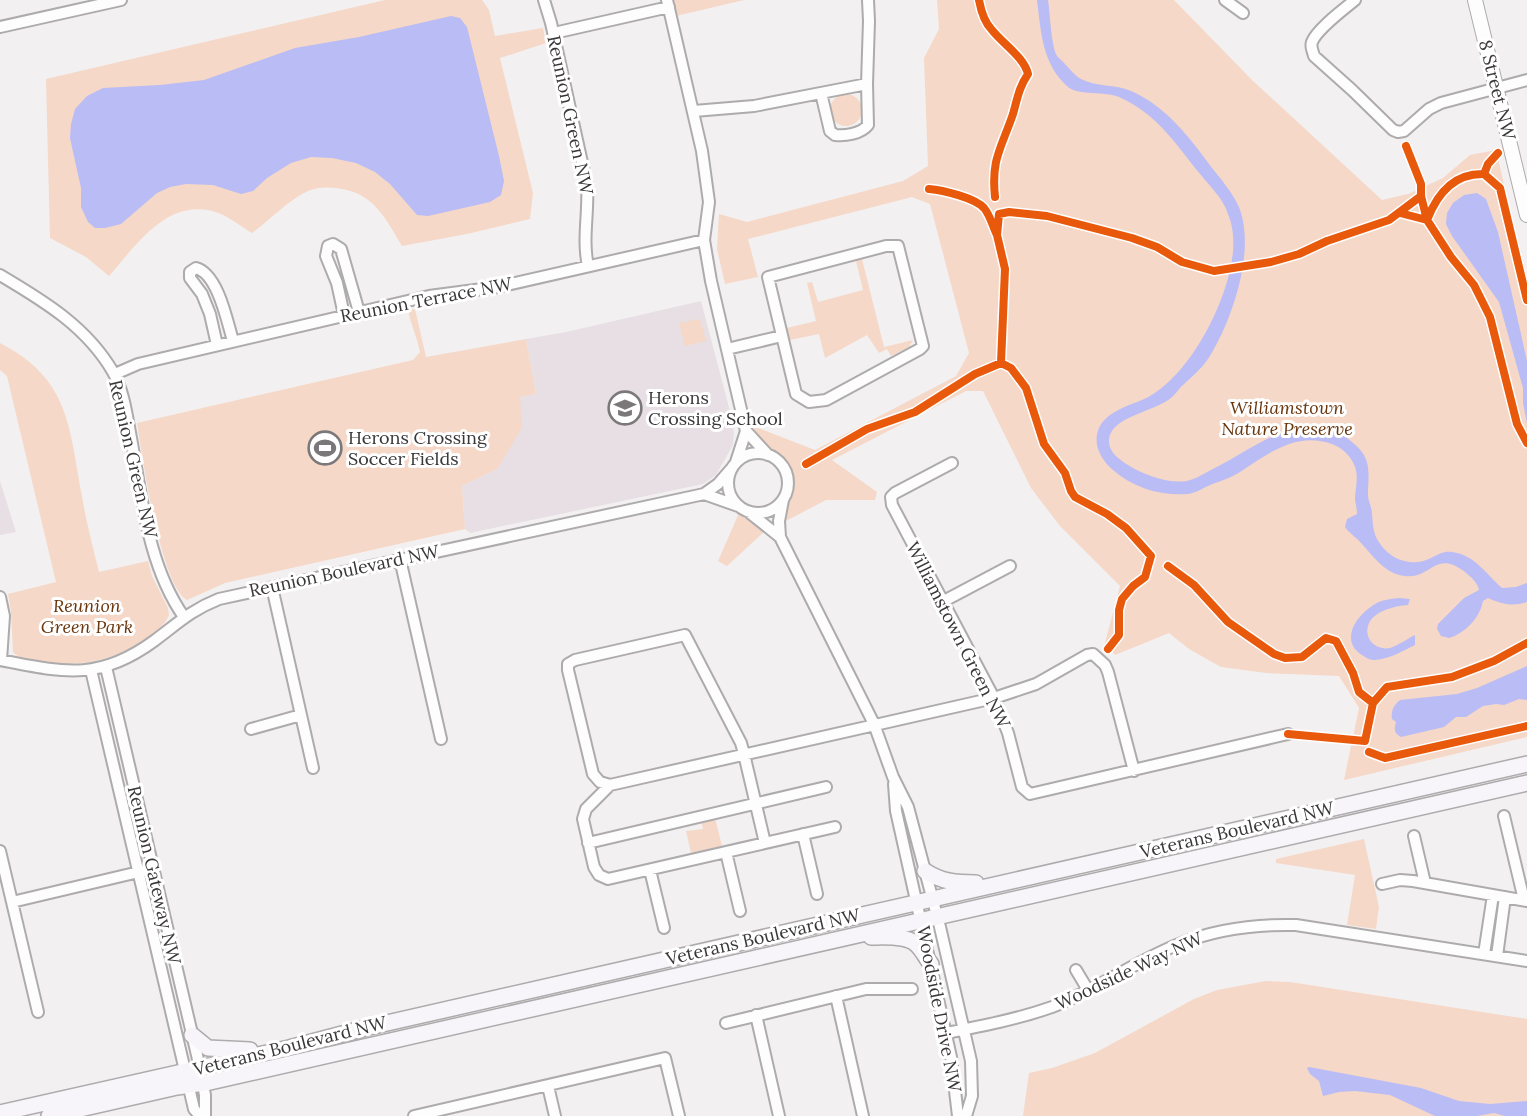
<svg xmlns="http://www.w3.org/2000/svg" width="1527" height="1116" font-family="Lora,serif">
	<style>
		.built { fill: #e7dfe3 }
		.green { fill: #f5d8c7 }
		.water { fill: #babcf6 }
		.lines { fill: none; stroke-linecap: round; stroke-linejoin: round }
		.minor-casing { stroke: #aeabac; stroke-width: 14 }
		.tertiary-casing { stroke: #aeabac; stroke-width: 16 }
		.secondary-casing { stroke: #aeabac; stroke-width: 18 }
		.minor { stroke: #fdfdfd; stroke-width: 10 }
		.tertiary { stroke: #fdfdfd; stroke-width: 14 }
		.secondary { stroke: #f7f5f9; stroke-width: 15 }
		.cycleway-casing { stroke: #fff; stroke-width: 11 }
		.cycleway { stroke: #e8590c; stroke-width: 8 }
		.labels { text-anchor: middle; stroke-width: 6; stroke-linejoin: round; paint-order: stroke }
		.street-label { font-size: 18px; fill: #393738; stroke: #fff }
		.poi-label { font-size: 18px; fill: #393738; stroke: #fff; text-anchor: start }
		.park-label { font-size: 18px; font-style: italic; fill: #68350d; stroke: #fff }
	</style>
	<rect width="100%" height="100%" fill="#f3f0f1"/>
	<path class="built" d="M701 301 732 419 734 433 733 445 716 475 703 484 470 533 465 529 462 486 497 469 519 397 536 394 526 339 566 332Z
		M0 481 16 532 0 535Z"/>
	<path class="green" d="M385 0H482L489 10 495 36 543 28 546 43 500 58 533 193 530 219 467 234 402 246C384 216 373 192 336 188 326 187 317 187 308 191 288 200 270 220 252 233 242 227 232 219 221 214 170 194 138 243 109 276L86 257 50 238 46 79Z
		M673 0H744L676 16Z
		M937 0H1174L1252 80 1382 200 1408 194 1443 178 1470 155 1496 150 1527 283V737L1344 780 1359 708 1339 676 1266 673 1221 667 1189 649 1169 633 1115 655 1105 643 1120 586 1060 526 1031 488 983 391H966L832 460 877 492 875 500H826L782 523C782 518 783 513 784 509 787 499 793 493 793 482 792 453 761 451 753 426L815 450 956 376 969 353 930 204 912 197 748 239 758 277 725 284 717 249 719 214 747 222 903 181 928 166 924 58 939 29Z
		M830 110a16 16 0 1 1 32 0a16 16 0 1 1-32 0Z
		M862 259 884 347 913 340 909 347 891 356 887 349 879 353 867 335 825 358 819 334 790 340 787 328 816 321 807 283 812 282 818 302 863 290 856 261Z
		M415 309 426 357 526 339 536 394 520 397 522 428 497 469 462 486 465 529 225 583 187 600C161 587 142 455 137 423L413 360 420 352C417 337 411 325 408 310Z
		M700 319 706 341 685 346 679 323Z
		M0 343C70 379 69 427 82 496 86 522 93 547 99 572L148 561 152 576 168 608 169 615C165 624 158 630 150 636 117 661 74 669 34 661 26 659 18 658 13 652L11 612 8 594 56 582 7 376 0 370Z
		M739 513 748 516 765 531 727 566 718 561Z
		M715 818 722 846 691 853 686 831 703 829 701 821Z
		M1364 839 1379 907 1376 929 1347 925 1355 875 1276 863V859Z
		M1266 981 1290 982 1527 1019V1116H1023L1029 1073 1052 1068 1095 1053 1194 999 1217 990Z"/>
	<path class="water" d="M1037 0H1048C1050 12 1051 46 1057 56 1059 59 1063 61 1065 64 1070 69 1075 76 1081 79 1096 87 1115 84 1131 91 1166 106 1190 138 1212 168 1221 179 1231 191 1238 205 1257 247 1233 318 1210 356 1203 367 1193 376 1183 385 1179 388 1177 393 1172 397 1155 412 1112 416 1109 439 1108 452 1119 459 1128 465 1144 475 1168 484 1187 481 1196 479 1205 473 1213 469 1245 453 1273 429 1310 427 1323 426 1337 431 1347 438 1371 456 1369 465 1368 492 1367 500 1372 506 1372 514 1373 526 1373 535 1381 545 1392 561 1414 567 1431 558 1439 554 1444 551 1452 552 1475 555 1486 574 1502 588L1516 587 1527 583V602C1512 607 1502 604 1488 598L1483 601C1480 617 1466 633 1449 638L1441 636 1437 629 1438 624 1464 598 1479 590C1478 583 1471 577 1465 572 1435 549 1432 579 1405 576 1385 574 1374 557 1361 543 1356 537 1349 533 1345 527L1347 519 1357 514C1357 510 1356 505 1355 500 1355 489 1359 478 1355 467 1351 456 1343 448 1332 444 1296 431 1268 454 1240 472 1231 478 1220 481 1210 485 1203 488 1196 493 1188 494 1160 496 1134 488 1113 470 1101 460 1092 444 1099 428 1108 409 1134 405 1150 396 1192 372 1229 299 1233 251 1234 239 1233 226 1228 214 1223 198 1211 188 1201 175 1175 144 1159 115 1119 97 1105 91 1079 96 1068 87 1042 64 1041 32 1037 0Z
		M451 16 460 18 467 27 499 156 504 181 501 195 490 202 428 216 417 215 390 184 375 172 356 163 332 158 311 157 291 163 267 178 253 191 241 194 213 185 186 184 170 187 157 193 121 224 105 228H95L88 222 81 207V188L70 138 71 124 75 109 87 96 103 88 160 85 204 80 295 48 359 37Z
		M1477 193 1486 199 1498 232 1527 361V423L1523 403V388L1499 302 1452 236 1446 224 1447 213 1453 203 1464 195Z
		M1399 598 1410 599 1408 605C1395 606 1372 611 1368 626 1364 640 1377 651 1390 648 1399 645 1407 639 1415 635V645C1403 651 1389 659 1375 660 1370 660 1366 658 1362 655 1340 641 1355 617 1372 606 1380 600 1389 599 1399 598Z
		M1527 666V700L1519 699 1504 705 1496 704 1483 706 1466 717H1456L1444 727 1401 737C1394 733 1394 730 1396 722L1392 719C1391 711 1393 706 1400 700L1457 694 1477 688Z
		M1309 1067 1421 1088 1459 1101 1490 1104 1527 1101V1116H1505L1494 1113 1477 1116H1435L1390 1095 1355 1091 1339 1092 1323 1096 1319 1081 1310 1074 1307 1068Z"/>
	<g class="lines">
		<g class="minor-casing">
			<path id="minor" d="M544 0 551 23 587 185C589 212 582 239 588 266
				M667 0 702 151 709 202 704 240 711 281 746 431 768 455
				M1225 0 1243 13
				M1355 0C1344 9 1317 29 1312 42 1310 47 1313 51 1314 56L1352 90 1393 130 1398 132 1404 131 1429 109 1441 103 1527 80
				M0 27 121 0
				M554 33 669 7
				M821 93 830 131 835 135C845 136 861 134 868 125L867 84
				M694 111 754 106 867 84 869 21 868 0
				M886 246H898L923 346 920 349 826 400 809 402 796 394 768 277Z
				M0 275C44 301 87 327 113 372 124 391 127 417 131 438 142 498 148 566 184 617
				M344 315 337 283 326 256 328 246 333 244 341 249 359 312
				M217 345 210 314 202 294 190 278V272L196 268C218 274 227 321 233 341
				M727 349 782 336
				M115 374 138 364 429 296 498 287 704 240
				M728 483a30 30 0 1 1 60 0a30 30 0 1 1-60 0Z
				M736 462 746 431
				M952 463 895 493 891 497 892 505 994 698 1008 733 1022 787 1030 794 1288 734
				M704 494 738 506
				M783 500 779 521 780 537 874 724 893 777 908 807 940 927 971 1061 972 1096 966 1116
				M750 513 780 537
				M400 559 441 739
				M272 587 313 768
				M0 597 4 616 1 660
				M942 602 1010 566
				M0 660C62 672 98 682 154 641 177 624 191 610 219 599L704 494 718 484 731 469
				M106 667 197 1055 205 1095V1116
				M91 670 194 1109 200 1116
				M251 729 301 715
				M894 784 896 811 951 1057 958 1116
				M610 785 586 809 583 819 594 867 599 875 608 879 835 827
				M1504 816 1524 900
				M803 834 817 894
				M1414 836 1425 883
				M588 843 826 787
				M765 843 744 754 741 743 685 635 575 660 568 664V670L593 774 600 782 610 785 994 698 1036 684 1087 655 1093 654 1105 665 1108 672 1134 771
				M0 851 38 1012
				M726 852 740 911
				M650 870 664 928
				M1382 884 1400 880 1413 881 1527 901
				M12 902 143 871
				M1484 954 1493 895
				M1497 956 1505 897
				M1076 970 1088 990
				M836 996 863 1116
				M756 1015 779 1116
				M726 1023 866 989H912
				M946 1033C982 1026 1018 1019 1052 1007 1096 990 1136 961 1179 944 1216 929 1256 924 1296 925L1527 961
				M548 1086 555 1116
				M414 1116 665 1058 679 1116"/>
		</g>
		<g class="tertiary-casing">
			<path id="tertiary" d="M1475 0 1527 215"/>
		</g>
		<g class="secondary-casing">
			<path id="secondary" d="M925 871C942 882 956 883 976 883
				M871 937C883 937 906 935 916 944 922 949 926 958 931 964
				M192 1035 208 1048 250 1050
				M0 1113 289 1048 365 1028 1527 764
				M49 1116 177 1087 210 1082 1527 783"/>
		</g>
		<use href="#minor" class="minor"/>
		<use href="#tertiary" class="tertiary"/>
		<use href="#secondary" class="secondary"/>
		<g class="cycleway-casing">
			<path id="cycleway" d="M979 0C981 11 984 22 992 30 1003 44 1024 57 1028 74 1019 87 1017 100 1013 114 1001 149 991 159 995 197
				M1406 146 1421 184V196L1427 220 1451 257 1474 285 1490 317 1517 424 1527 443
				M1484 174 1500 188 1527 300
				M929 189C943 190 975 198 984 208 990 215 993 227 997 235
				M1400 213 1427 220C1437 194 1454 173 1484 174L1488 164 1498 153
				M1001 363 1005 269 997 235 999 214 1009 212 1047 216 1132 238 1157 247 1182 262 1214 271 1271 262 1299 254 1327 241 1389 220 1421 196
				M806 464 867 429 915 412 975 374 1001 363 1011 368 1026 388 1044 444 1065 473 1071 491 1075 497 1107 514 1126 528 1151 556 1145 577 1133 586 1122 599 1119 610V635L1108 649
				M1168 566 1194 585 1228 622 1274 654 1285 658 1302 657 1326 638 1336 641 1353 673 1359 692 1373 703 1365 741 1288 734
				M1373 703 1387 687 1452 677 1494 661 1527 643
				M1369 752 1385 758 1527 726"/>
		</g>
		<use href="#cycleway" class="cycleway"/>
	</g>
	<defs>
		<g id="school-ring" transform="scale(1.725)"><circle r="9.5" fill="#fff" stroke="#7a7879" stroke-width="1.5"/><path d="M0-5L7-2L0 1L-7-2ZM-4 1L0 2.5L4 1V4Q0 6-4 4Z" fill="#7a7879"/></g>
		<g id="stadium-ring" transform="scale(1.725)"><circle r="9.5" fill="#fff" stroke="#7a7879" stroke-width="1.5"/><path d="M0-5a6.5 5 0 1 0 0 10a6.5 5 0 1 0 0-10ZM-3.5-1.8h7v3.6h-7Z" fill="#7a7879"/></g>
	</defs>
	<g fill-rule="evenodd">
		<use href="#school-ring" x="625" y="408"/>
		<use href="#stadium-ring" x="325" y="448"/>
	</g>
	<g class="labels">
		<g class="street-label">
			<text transform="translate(1497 90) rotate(76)" y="6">8 Street NW</text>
			<text transform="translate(570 115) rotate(78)" y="6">Reunion Green NW</text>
			<text transform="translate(426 300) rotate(-11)" y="6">Reunion Terrace NW</text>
			<text transform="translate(133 459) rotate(77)" y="6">Reunion Green NW</text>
			<text transform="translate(344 571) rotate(-12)" y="6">Reunion Boulevard NW</text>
			<text transform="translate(958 635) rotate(63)" y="6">Williamstown Green NW</text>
			<text transform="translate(1237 830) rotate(-13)" y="6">Veterans Boulevard NW</text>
			<text transform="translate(154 875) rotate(77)" y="6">Reunion Gateway NW</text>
			<text transform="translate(763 937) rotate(-13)" y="6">Veterans Boulevard NW</text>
			<text transform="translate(1129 971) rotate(-25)" y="6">Woodside Way NW</text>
			<text transform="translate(939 1009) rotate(79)" y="6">Woodside Drive NW</text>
			<text transform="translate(290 1046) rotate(-14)" y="6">Veterans Boulevard NW</text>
		</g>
		<g class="poi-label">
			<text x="648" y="404">Herons<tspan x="648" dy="21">Crossing School</tspan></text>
			<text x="348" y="444">Herons Crossing<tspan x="348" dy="21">Soccer Fields</tspan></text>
		</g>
		<g class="park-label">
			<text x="1287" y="414">Williamstown<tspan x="1287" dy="21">Nature Preserve</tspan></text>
			<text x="87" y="612">Reunion<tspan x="87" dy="21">Green Park</tspan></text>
		</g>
	</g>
</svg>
